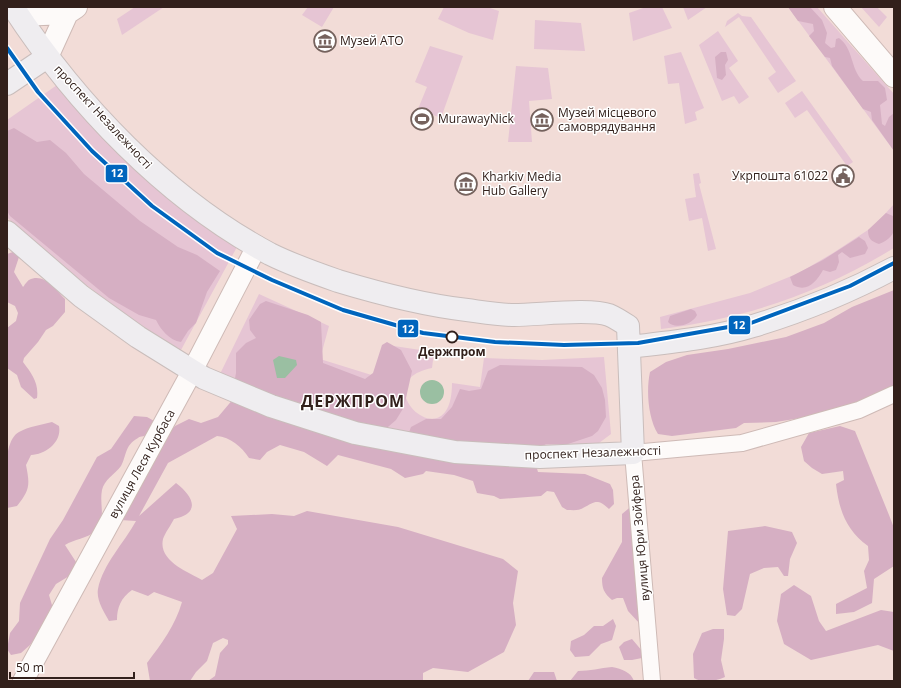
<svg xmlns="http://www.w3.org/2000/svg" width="901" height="688" font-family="'Open Sans',sans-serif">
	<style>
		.green { fill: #e6c5d4 }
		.forest { fill: #d6afc3 }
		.water { fill: #9abfa2 }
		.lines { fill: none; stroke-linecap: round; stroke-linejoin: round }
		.minor-casing { stroke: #cebab6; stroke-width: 18 }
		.tertiary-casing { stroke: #cebab6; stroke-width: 22 }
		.secondary-casing { stroke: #cebab6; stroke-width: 24 }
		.primary-casing { stroke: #c9bdbb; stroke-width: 24 }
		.minor { stroke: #fdfaf9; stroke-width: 16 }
		.tertiary { stroke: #fdfaf9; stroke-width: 20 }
		.secondary { stroke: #fdfaf9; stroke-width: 22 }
		.primary { stroke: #efedf0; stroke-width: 22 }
		.tram-1-casing { stroke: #fff; stroke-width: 7 }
		.tram-1 { stroke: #0065bd; stroke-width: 4 }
		.stop-dot { fill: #fff; stroke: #32201b; stroke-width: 2 }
		.labels { text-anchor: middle; stroke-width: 3; stroke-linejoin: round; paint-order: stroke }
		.poi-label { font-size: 12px; fill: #32201b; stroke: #fff; text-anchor: start }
		.street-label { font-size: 12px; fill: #32201b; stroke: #fff }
		.stop-label { font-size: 12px; font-weight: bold; fill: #32201b; stroke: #fff }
		.district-label { font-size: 16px; font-weight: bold; letter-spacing: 1px; fill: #32201b; stroke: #fff }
		.line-badge { stroke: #fff; stroke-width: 1.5 }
		.badge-label { font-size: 11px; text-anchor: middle; font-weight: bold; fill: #fff }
	</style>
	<rect width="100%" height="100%" fill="#f2dcd7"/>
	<path class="green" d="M135 7H164L122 35 117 19Z
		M308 7H334L322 27 302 15Z
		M444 7H487L499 11 493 40 469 33 438 19Z
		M646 7H662L672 28 633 41 629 13Z
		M683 7H707L688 20Z
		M788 7H817L894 94V151Z
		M861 7H877L887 17 879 27Z
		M738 13 742 16 751 17 796 81 778 93 768 78 776 72 739 17 725 27 727 21Z
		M535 20 581 23 585 51 534 49Z
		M718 31 738 61 729 68 749 97 739 104 734 96 722 101 699 45Z
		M430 46 463 56 441 118 418 109 427 87 415 82Z
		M681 52 704 108 695 112 697 120 685 124 679 83 668 84 664 56Z
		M516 66 548 68 552 99 529 101 532 142H508Z
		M57 85 188 213 237 247 181 350 141 326 81 281 16 227 7 217V120Z
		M802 91 853 162 847 166 807 110 795 118 785 103Z
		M699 173 701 183 699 184 716 249 708 251 702 218 689 221 685 199 696 197 693 174Z
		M894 204V248C820 293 747 318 661 329L660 317 750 293 799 273 833 253 874 226Z
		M259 294 329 326 320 359 378 377 387 345 434 352 432 368C361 382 452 465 452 383L480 387 484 358 542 360 604 357 611 434 599 443 588 446 535 447 398 432 220 374Z"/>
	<path class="forest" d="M788 7H810L822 20 827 33 825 43 831 48 835 47 836 39 839 38C854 49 850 69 863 81H878L885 88 887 100 880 105 882 124 885 126 889 117 894 113V151L872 120 871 112 863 109 832 66 830 58 825 57 809 36 814 31 813 24 798 21Z
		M721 52H726L728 60 725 65 726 75 722 80 717 78 715 57Z
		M14 128 37 142 50 140 66 153 84 174 140 221 178 247 197 255 220 271 207 292 196 323 188 331 181 342C169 340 161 330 156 320L139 315 109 298 10 216 7 211V131Z
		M886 213 893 216C898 230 892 239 879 244 871 241 868 239 868 230Z
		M859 237 865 241 868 248 865 254 850 258 842 252 838 255 839 262 836 270 830 272 823 270C816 282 807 293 793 285L790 277 823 260Z
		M13 252 19 257 14 272 23 287C24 286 27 281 29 280 44 272 56 290 65 299V312L53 326 46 330 38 342 24 358 23 362C32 374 39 383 37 398L34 399 21 387 17 375 7 368V328L16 321 18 313 15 306 7 302V254Z
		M894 290V390L819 415 776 422 744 423 736 428 672 436 658 434C648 418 646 390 650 372L666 362 687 355 728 349 786 337 824 323 852 307Z
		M266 301 308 315 321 322 323 363 365 379 373 373 382 345 387 342 401 350 412 371 404 407 396 420 381 433 234 384 236 373V353L246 343 256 338 250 330 249 320 260 304Z
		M691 309 695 311 697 315C693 324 675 330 668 322L670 316Z
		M500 365 582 367 594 375 602 388 605 400 606 417 598 431 592 436 568 444H546L532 452 538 472 585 474 610 484 613 490 614 504 609 509C597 498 595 502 583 508 579 511 572 510 567 510L562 507 554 492 547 491 541 496 500 499 494 496 477 493 473 481 454 475 426 471 423 474 405 478 391 469 338 455 327 466 304 452 280 445 267 452 260 460 249 458C242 447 230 437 217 436L168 463 139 516 176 483C194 497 201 513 174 519 171 525 165 533 163 539 158 561 188 572 202 580L213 573 237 529 231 516 272 514 294 516 307 511 398 527 503 559 518 571 513 603 516 625 504 652 468 672 433 668 423 673V681H208L215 676 220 653 228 644V640L223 638 213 643 207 661 196 672 190 681H150L147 663C162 643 175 626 182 602L154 592 148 596 132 590C121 598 117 607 117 620L109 621C104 612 96 600 98 589 103 564 124 543 136 521L120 520 162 441 175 426 189 419 201 423 218 417 234 398 403 448 411 427 426 419H441L452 407 460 389 469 391 481 389 488 371Z
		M134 416 147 417 156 422 149 435C146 436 140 436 138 438 124 446 127 455 121 466 115 474 104 480 102 490 99 506 107 518 95 531 87 539 74 539 65 545L76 562 74 573 56 584 49 595 54 612 30 645 21 653 11 655 7 649 10 633 19 621 20 603 50 539 63 520 97 457 111 449Z
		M52 422 59 426C62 442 46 454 31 455L26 465C30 485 30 490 17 506L7 508C7 489 1 442 19 432 30 426 41 425 52 422Z
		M840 426 855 431 889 515 894 528V566L874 579 872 603 854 612 836 614V604L867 588 864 571 869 560 868 546C846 530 839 510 836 484L844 480 843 471 822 474 812 468 804 461 801 447 809 433Z
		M634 504 640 624 628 611 623 598H617L612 600C604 593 602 589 602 578L622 542V514Z
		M765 526 792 532 797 543 790 559 788 576H784L778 567 764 568 750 574 742 609 735 616 727 615 723 589 728 531Z
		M794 585 811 596 819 621 826 631 881 610 894 612V651L878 645 811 660 784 644 777 621 781 594Z
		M613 619 616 626 612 640 601 644 589 656 575 657 570 650 571 641 584 635 594 626H603Z
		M713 629H724V639L721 660 725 677C716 681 703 684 694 678L693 654 702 633Z
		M632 639 643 652 642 658 632 660H624L619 647 624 642Z
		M612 667C622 669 631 672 634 681H570L578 671C590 671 600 668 612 667Z
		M534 672H554L557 681H528Z"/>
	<path class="water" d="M279 356 296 360 297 365 285 378H277L273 360Z
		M420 392a12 12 0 1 1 24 0a12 12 0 1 1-24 0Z"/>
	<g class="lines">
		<g class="minor-casing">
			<path id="minor" d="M652 681 633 453 742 443 859 410 894 394"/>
		</g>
		<g class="tertiary-casing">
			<path id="tertiary" d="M23 681 189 377 257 246"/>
		</g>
		<g class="secondary-casing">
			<path id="secondary" d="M835 7 894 76
				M19 15 67 13
				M47 57 67 13 76 7"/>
		</g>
		<g class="primary-casing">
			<path id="primary" d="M7 84 47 57
				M7 232 81 296 138 337 204 378 271 406 355 433 455 452 540 457 633 453 628 326C622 322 616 318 609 315 590 308 538 315 514 315 499 315 482 312 467 310 423 305 381 294 338 281 315 273 292 265 270 254 167 199 76 104 13 7
				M630 347C671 342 714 338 753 326 803 311 849 292 894 268"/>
		</g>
		<use href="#minor" class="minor"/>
		<use href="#tertiary" class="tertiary"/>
		<use href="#secondary" class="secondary"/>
		<use href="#primary" class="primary"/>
		<g class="tram-1-casing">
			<path id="tram-1" d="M7 48 38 92 92 151 152 206 217 253 272 280 343 310 423 333 495 342 564 345 638 343 751 323 850 286 894 263"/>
		</g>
		<use href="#tram-1" class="tram-1"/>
	</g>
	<defs>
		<g id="museum-ring" transform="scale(1.15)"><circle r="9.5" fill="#fff" stroke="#75625d" stroke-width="1.5"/><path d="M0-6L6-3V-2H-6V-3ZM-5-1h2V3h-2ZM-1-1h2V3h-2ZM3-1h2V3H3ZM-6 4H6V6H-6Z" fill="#75625d"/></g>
		<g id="stadium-ring" transform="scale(1.15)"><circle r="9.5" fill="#fff" stroke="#75625d" stroke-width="1.5"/><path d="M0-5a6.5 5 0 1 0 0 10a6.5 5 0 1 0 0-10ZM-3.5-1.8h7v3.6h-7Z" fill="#75625d"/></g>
		<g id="civic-ring" transform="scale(1.15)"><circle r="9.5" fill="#fff" stroke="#75625d" stroke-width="1.5"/><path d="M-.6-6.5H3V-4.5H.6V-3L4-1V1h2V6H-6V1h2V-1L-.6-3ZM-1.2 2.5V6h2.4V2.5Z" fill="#75625d"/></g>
	</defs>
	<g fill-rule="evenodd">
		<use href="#museum-ring" x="325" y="41"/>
		<use href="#stadium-ring" x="422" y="119"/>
		<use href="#museum-ring" x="542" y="120"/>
		<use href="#civic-ring" x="843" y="176"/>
		<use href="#museum-ring" x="466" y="184"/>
	</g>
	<circle class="stop-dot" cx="452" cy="337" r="5.5"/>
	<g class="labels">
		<g class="poi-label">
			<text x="340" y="45">Музей АТО</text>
			<text x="558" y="117">Музей місцевого<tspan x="558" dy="14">самоврядування</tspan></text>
			<text x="438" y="123">MurawayNick</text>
			<text x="828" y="180" text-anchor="end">Укрпошта 61022</text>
			<text x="482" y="181">Kharkiv Media<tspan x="482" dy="14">Hub Gallery</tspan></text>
		</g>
		<g class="street-label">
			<text transform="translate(103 117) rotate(47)" y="4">проспект Незалежності</text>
			<text transform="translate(593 453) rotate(-2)" y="4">проспект Незалежності</text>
			<text transform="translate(142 464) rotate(-61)" y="4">вулиця Леся Курбаса</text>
			<text transform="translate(640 538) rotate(-95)" y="4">вулиця Юри Зойфера</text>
		</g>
		<g class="stop-label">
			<text x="452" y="356">Держпром</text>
		</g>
		<g class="district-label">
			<text x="353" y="407">ДЕРЖПРОМ</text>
		</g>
	</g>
	<g class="line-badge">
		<rect x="105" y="164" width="23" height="19" rx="4" fill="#0065bd"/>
		<rect x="728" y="315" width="23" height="20" rx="4" fill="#0065bd"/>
		<rect x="397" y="319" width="22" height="19" rx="4" fill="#0065bd"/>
	</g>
	<g class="badge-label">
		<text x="117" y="177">12</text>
		<text x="739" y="329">12</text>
		<text x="408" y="333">12</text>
	</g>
	<rect width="901" height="688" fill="none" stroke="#32201b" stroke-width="16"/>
	<path d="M10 672v6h124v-6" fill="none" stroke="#32201b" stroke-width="2"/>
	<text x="16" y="672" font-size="12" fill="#32201b" stroke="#ffffff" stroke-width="3" paint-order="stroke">50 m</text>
</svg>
